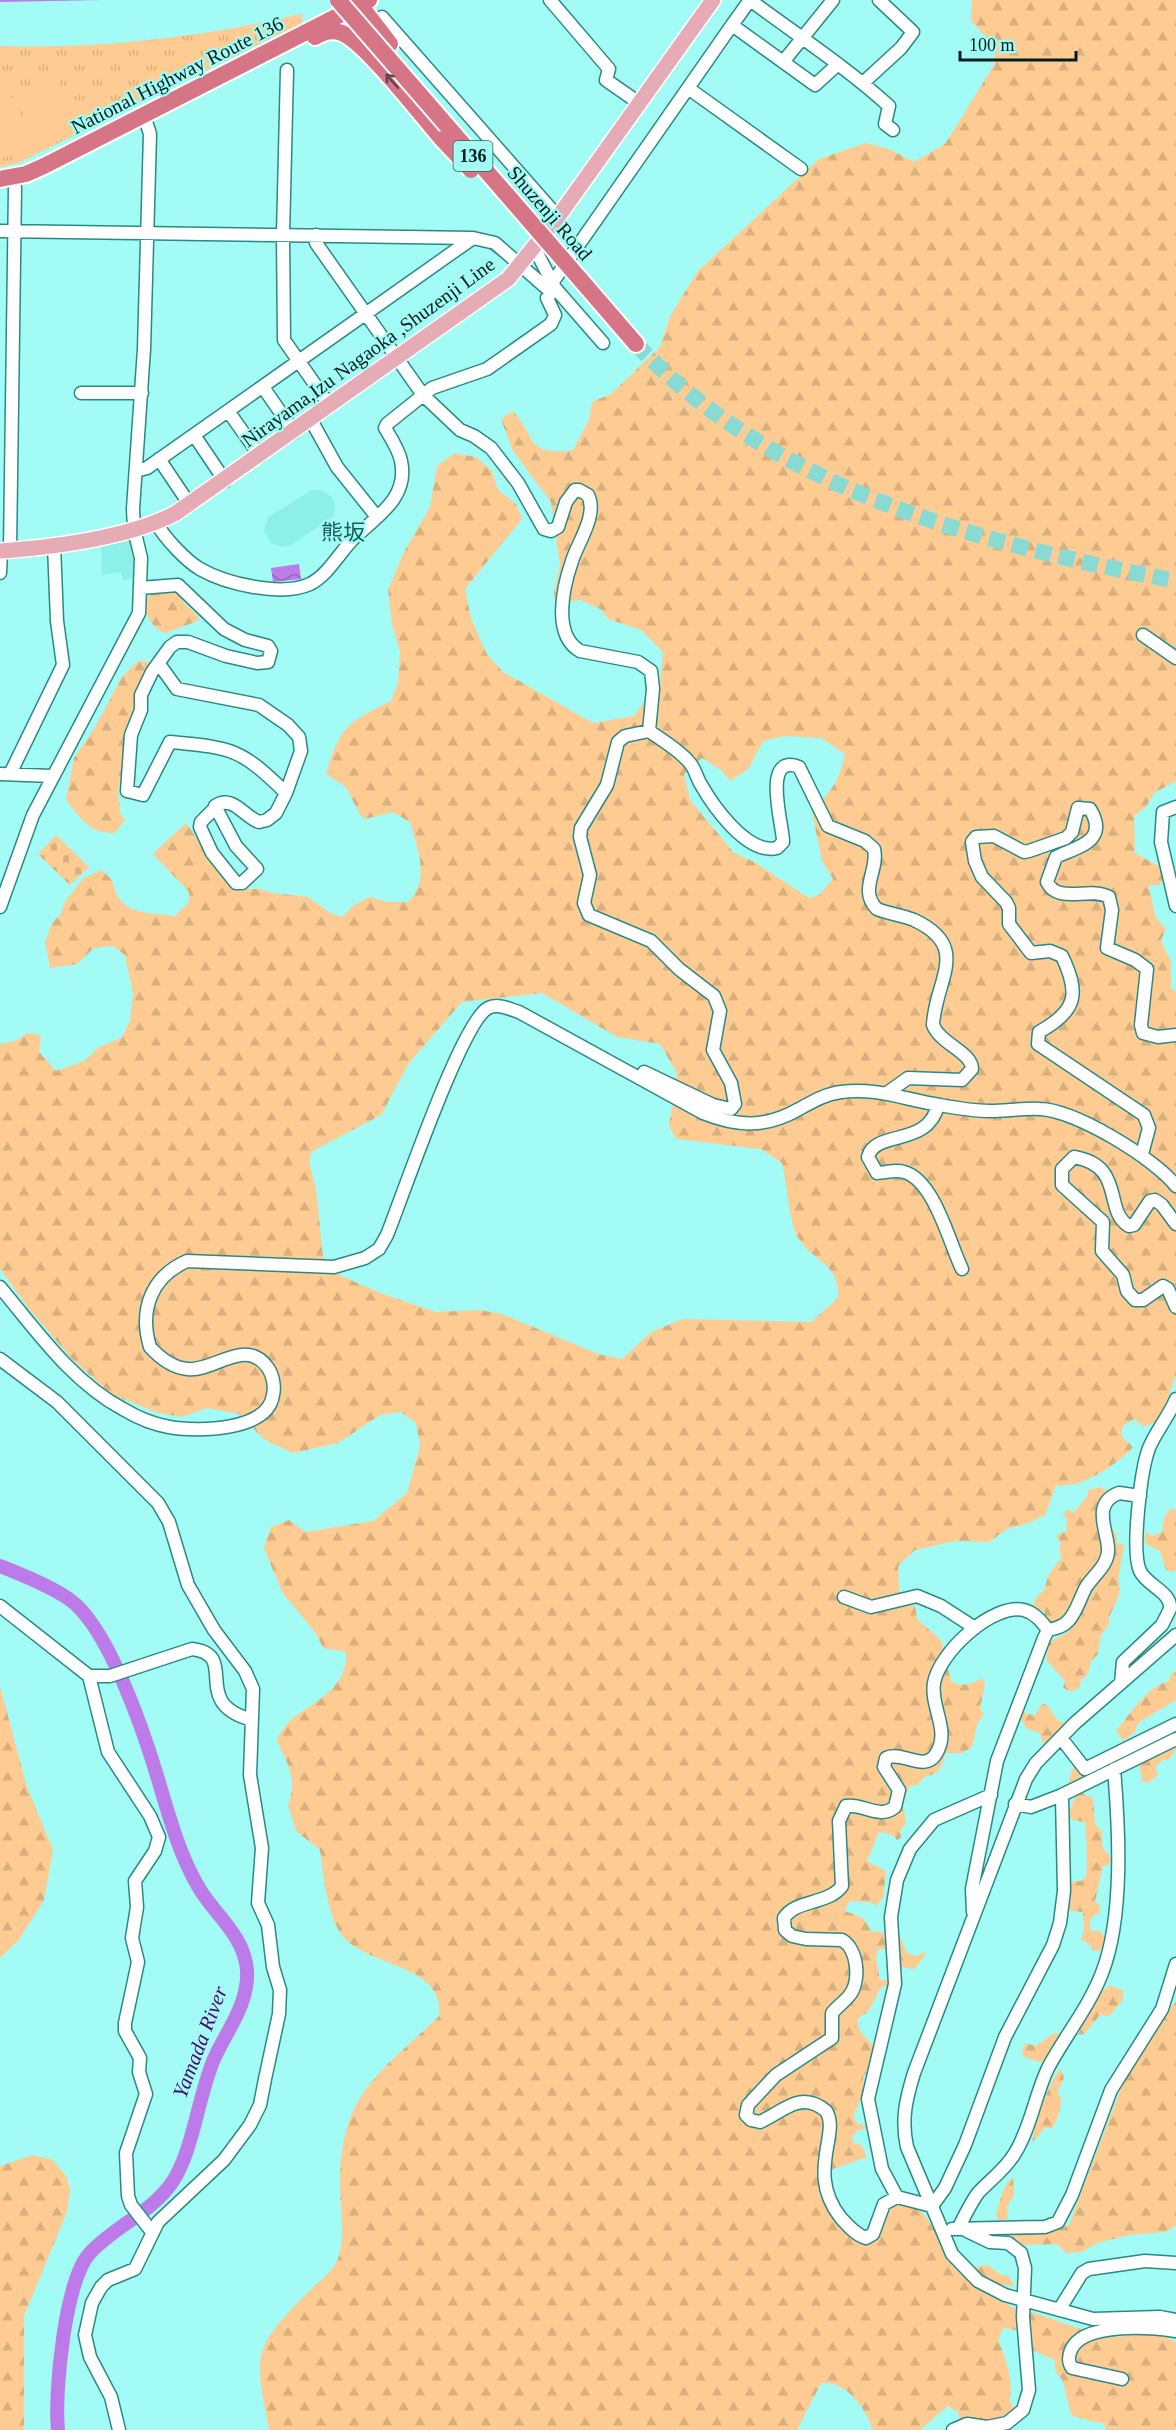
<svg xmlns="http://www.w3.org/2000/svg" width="1176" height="2430" font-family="'Times New Roman','Noto Sans JP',serif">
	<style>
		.built { fill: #8cf0e9 }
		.grass { fill: url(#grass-tufts) }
		.forest { fill: url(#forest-firs); fill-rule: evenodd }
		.cemetery { fill: url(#cemetery-stones) }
		.pitch { fill: #fecc92 }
		.water { fill: url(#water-waves) }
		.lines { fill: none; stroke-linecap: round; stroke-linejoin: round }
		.stream { stroke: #bd7be9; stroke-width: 2 }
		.river { stroke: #bd7be9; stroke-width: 14 }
		.highway-tunnel { stroke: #8adad4; stroke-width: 16; stroke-dasharray: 16 8; stroke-linecap: butt }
		.minor-casing { stroke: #2b8984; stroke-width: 15 }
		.major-casing { stroke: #fff; stroke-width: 18 }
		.highway-casing { stroke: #fff; stroke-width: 20 }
		.minor { stroke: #fff; stroke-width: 12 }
		.major { stroke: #e6acb6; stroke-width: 15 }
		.highway { stroke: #d57585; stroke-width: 16 }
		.highway-bridge-casing { stroke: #fff; stroke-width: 20; stroke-linecap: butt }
		.highway-bridge { stroke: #d57585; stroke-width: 16 }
		.oneway { stroke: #60454b }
		.labels { text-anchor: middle; stroke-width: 4.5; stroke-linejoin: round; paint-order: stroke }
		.shield { fill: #a2fbf5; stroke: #31605d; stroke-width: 1.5 }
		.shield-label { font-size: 18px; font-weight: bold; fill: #011d1c }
		.street-label { font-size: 20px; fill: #011d1c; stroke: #a2fbf5 }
		.water-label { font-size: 21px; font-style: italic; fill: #4d056e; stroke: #a2fbf5 }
		.quarter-label { font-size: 22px; fill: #155e5b; stroke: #a2fbf5 }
	</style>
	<defs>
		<pattern id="grass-tufts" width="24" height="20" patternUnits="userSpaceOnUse" patternTransform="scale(1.5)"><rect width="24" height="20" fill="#fecc92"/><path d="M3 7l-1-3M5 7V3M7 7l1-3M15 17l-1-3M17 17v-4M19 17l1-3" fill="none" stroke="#d8af7d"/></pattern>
		<pattern id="forest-firs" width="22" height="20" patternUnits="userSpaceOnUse" patternTransform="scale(1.5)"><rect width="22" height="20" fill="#fecc92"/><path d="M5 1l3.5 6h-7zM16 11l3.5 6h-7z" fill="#d8af7d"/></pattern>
		<pattern id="cemetery-stones" width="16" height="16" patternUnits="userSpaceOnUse" patternTransform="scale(1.5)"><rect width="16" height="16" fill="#fecc92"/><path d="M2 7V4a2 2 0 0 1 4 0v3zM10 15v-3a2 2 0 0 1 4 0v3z" fill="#d8af7d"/></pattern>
		<pattern id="water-waves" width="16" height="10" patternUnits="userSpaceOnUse" patternTransform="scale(1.5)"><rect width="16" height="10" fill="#bd7be9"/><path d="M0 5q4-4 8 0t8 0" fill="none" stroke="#9764bc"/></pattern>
	</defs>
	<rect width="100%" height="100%" fill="#a2fbf5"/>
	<path class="built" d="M312 490H321L332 497 335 505 334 516 291 545 282 547 271 543 264 531 268 517Z
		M133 539 137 578 123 580 121 572 102 575 101 542Z"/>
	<path class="grass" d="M301 14 303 23 18 163 0 167V46C101 49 203 37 301 14Z"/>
	<path class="forest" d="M972 0H1176V781L1154 793 1146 807 1134 816 1135 853 1160 867 1164 875 1160 885H1150L1149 888 1156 918 1166 929 1161 940 1171 962V988L1176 992V1375L1160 1420 1144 1427 1134 1419 1123 1426 1121 1436 1133 1447C1118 1464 1080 1490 1056 1485L1045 1515 1029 1523 1007 1529 989 1542 955 1541 915 1550 898 1566 900 1604 915 1606 917 1619 941 1640 951 1681C959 1688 973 1684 982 1678L985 1685 980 1708 984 1715 978 1722 972 1747 962 1753H946C942 1765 940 1775 926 1776L917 1785 910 1786 903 1803 906 1823 900 1831 901 1838 897 1840 893 1835 879 1832 867 1861 886 1871 883 1898 876 1906 869 1902 849 1901 845 1911 863 1918 872 1932 878 1931 891 1937 892 1945 887 1949H878L876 1958 880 1980H890L891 1985 881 1987 868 2012 857 2019 860 2031 874 2047 868 2070 863 2077 864 2093 853 2116 858 2124 865 2125 866 2129 856 2131 852 2138 854 2143 861 2145 867 2157 833 2169 830 2173C829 2221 827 2226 876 2238L893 2205C926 2197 935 2235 947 2258 950 2264 956 2270 962 2275 978 2292 996 2299 1017 2309L1020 2325 1016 2330 1003 2328 998 2341C1005 2354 1015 2386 1009 2400 1019 2412 1014 2417 1007 2430H959L960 2420 958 2412 948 2406 920 2430H873C865 2407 847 2381 821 2383L797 2430H269C254 2353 252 2349 307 2293 316 2284 330 2274 336 2263 346 2244 341 2211 340 2190 339 2094 376 2077 439 2016 445 1963 367 1968 342 1935 327 1916 323 1873 320 1850L296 1831 288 1805C298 1780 288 1763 276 1740 281 1733 286 1723 293 1718 317 1700 348 1687 346 1652L323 1648 317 1635 282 1592 264 1548 271 1527 289 1520 305 1532 373 1521 407 1493 420 1446 416 1423 401 1412 380 1415 338 1443 293 1453 265 1440 239 1414 207 1408 182 1417 155 1412 111 1394 71 1358 29 1309 0 1269V1044L16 1041 27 1033 41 1035 39 1052 56 1071 84 1061 99 1047 121 1038 130 1021 133 994 125 955 113 946 94 948 77 964 50 968 45 942 52 923 60 915 66 900 84 878 101 870C119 884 110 882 118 897 130 916 156 913 175 916L189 902V892L153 854 186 823 227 882 241 889H259L273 893 308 897 330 913 342 917 353 906 369 897 388 902H409C430 877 418 851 410 822L393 812 365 819 360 815 346 787 326 774C340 726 348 722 391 701L398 682 400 652 392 624 388 590 404 552 430 507 437 466 455 453 476 457 492 471 498 490 516 504 522 519 465 589 471 618 486 653 503 672 593 723 634 716 660 682 663 652 641 630 608 619 602 610 580 600 555 604 554 592 560 565 551 502 513 451 501 419 513 411C538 439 525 456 573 450L589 420 592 402 611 394 660 347 670 316 698 271 819 159 866 143 889 149 914 162 945 144 994 65 996 47 971 21ZM785 736 821 738 845 754C840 777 832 795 811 807L822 861 833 879 819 895 809 898 754 862 734 853 690 800 684 774 702 758 721 770 730 781 748 769 763 741ZM542 993 617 1037 660 1044 677 1073 669 1126 676 1139 761 1149 782 1163C787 1182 789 1221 797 1236 812 1263 839 1260 838 1298L811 1322 683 1319 651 1332 622 1359 598 1354 502 1314 480 1310 436 1312 380 1293 337 1274 323 1257 316 1189 309 1162 311 1152 381 1115 409 1063 462 1002Z
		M175 589 180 592 181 600 199 617 198 621 165 633C150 629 135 600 155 592 161 590 169 590 175 589Z
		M138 661 149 662 135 712 127 723 125 755 118 790 120 813 125 820 115 833C89 834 81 818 66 800L74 758 95 727 122 677Z
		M1100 1487 1108 1491 1111 1529 1116 1532 1117 1543 1124 1545 1118 1579 1120 1589 1118 1598 1109 1617V1624L1100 1637 1098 1654 1091 1661 1088 1674 1081 1680 1080 1687 1072 1692 1063 1688 1065 1681 1046 1660 1049 1642 1068 1632 1069 1625 1049 1623 1044 1619 1045 1612 1033 1606 1037 1595 1043 1592 1049 1574 1062 1557 1059 1552 1061 1543 1056 1536 1066 1531 1067 1521 1063 1513 1068 1510 1074 1512 1088 1495V1490Z
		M1171 1508 1176 1510V1570L1173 1572 1166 1570 1160 1551 1146 1544 1144 1538 1146 1532 1152 1536 1162 1532 1164 1517Z
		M1176 1670V1700L1138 1723 1135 1732 1123 1741 1116 1730C1131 1714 1147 1686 1169 1681L1171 1674Z
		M0 1686 27 1787 53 1850 44 1900 19 1940 0 1958Z
		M1042 1704 1047 1705 1058 1721 1066 1723 1064 1730 1045 1743 1042 1742 1040 1733 1026 1728 1019 1715 1021 1711 1034 1716Z
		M1176 1721V1749L1168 1761 1164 1759 1155 1767 1158 1775 1148 1783 1143 1782 1139 1765H1131L1068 1784 1072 1770 1082 1758 1096 1760Z
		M1082 1793 1093 1798 1095 1824 1102 1832V1846L1111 1858 1109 1865 1103 1866 1095 1901 1100 1906 1099 1913C1091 1916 1088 1922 1091 1931H1100L1107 1940 1105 1950 1092 1951 1091 1946 1081 1939 1084 1930 1083 1912 1066 1910 1070 1882 1081 1881 1086 1876C1088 1856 1086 1841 1085 1822L1073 1820 1068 1815 1075 1797Z
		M898 1936 901 1938 906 1952 916 1956 924 1952 926 1954 914 1969 900 1967Z
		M1110 1985 1124 1991 1122 2001 1109 2016 1100 2015 1084 2034 1078 2035 1096 1997Z
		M1176 2000V2225L1166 2232 1129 2235 1097 2243 1082 2252 1066 2253 1057 2244 1024 2245 1003 2236V2234L1048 2232 1069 2225 1123 2083Z
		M1054 2033 1062 2034 1050 2061 1040 2062 1024 2057 1022 2053 1025 2043 1036 2046Z
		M1061 2069 1064 2078 1057 2093 1061 2097C1061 2108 1058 2119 1052 2128H1045L1031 2144C1035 2136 1033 2129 1036 2121 1039 2112 1054 2072 1061 2069Z
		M33 2155 53 2160 66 2176 70 2189 67 2212 24 2316V2430H0V2166Z
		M1013 2177 1014 2196 1007 2206 1008 2218 1000 2221 996 2216C999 2205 1003 2184 1013 2177Z
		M988 2265 1001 2275 1009 2276 1014 2286 996 2284 974 2269V2267Z
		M1032 2312 1100 2336 1119 2337 1148 2332 1164 2335 1176 2343V2430H1106L1104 2424 1072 2416C1065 2399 1068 2383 1055 2371V2360L1032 2350 1028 2316Z"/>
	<path class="cemetery" d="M56 835 89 867 70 885 38 854Z"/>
	<path class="pitch" d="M0 76 35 143 16 154 0 158Z
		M56 77 81 126 41 147 15 99Z"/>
	<path class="water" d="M0 0H102L0 2Z
		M299 564 301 579 273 582 271 568Z"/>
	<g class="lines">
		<path class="stream" d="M488 247 505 260"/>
		<path class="river" d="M0 1566C23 1575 48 1585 69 1599 108 1626 144 1732 158 1779 169 1816 179 1854 199 1888 215 1915 244 1935 247 1970 249 2004 227 2030 214 2059 198 2096 193 2153 171 2184 150 2213 114 2227 90 2253 65 2279 54 2394 58 2430"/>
		<path class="highway-tunnel" d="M636 344C776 492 983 544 1176 581"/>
		<g class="minor-casing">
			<path id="minor" d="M550 0 609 69 606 80 639 103
				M750 0C797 35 846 67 889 106L885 124 893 130
				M382 17 558 217
				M732 25 750 0
				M783 62 833 0
				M287 70 283 235 284 340 330 406
				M864 82 901 48 913 32 879 0
				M688 88 801 169
				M0 231 473 238 495 243 551 292
				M316 235V243L423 395 460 430 474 436 491 448 518 483 544 529 551 531 558 527 566 502 575 490H579L588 495C598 515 578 542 572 561 563 587 552 635 580 651L638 662 651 671 653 689 649 731
				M534 247 555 288 603 343
				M552 283 732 25 815 85 838 64
				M263 387 294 432
				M81 393H142
				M228 411 260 456
				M311 420 337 467 377 517
				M194 435 225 481
				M159 459 190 505
				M136 471 147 468 473 238
				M156 523C165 538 185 560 200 569 226 584 282 597 310 584 328 575 340 552 354 538 377 516 409 498 401 461 399 450 391 438 385 428L387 424 432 388 487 369 551 324 555 315 547 298 555 288
				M10 550 15 188 13 177
				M0 573 1 551
				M140 588 178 585 224 629 245 640 268 646 271 651 268 662 257 663 226 656 188 642H177L170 647 152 672 141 695V710L131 735 127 791 143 795 170 742C233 748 240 748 286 793
				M1143 635 1176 658
				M159 664 177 689 259 705 288 725 299 737 301 751 286 793 276 813 267 820 259 822C244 817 233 794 215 806L236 846 257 869 242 883H236L212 853 200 827 201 822 215 808
				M649 731C662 740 679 750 689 762 695 768 696 776 700 783 713 806 747 855 777 848L783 842C784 829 760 752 799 767L828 826 865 841 874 849C879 871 858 890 877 909 889 914 902 915 914 920 972 947 935 980 933 1025 940 1044 972 1052 972 1069L962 1080 908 1078 887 1093
				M0 774 52 776
				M10 774 63 665 57 621 54 545
				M1176 807 1163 812 1161 842 1176 906
				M0 907 33 815 139 613 141 558 134 529 133 509 144 349 150 134 144 115
				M644 1072 713 1105 731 1109 735 1104 731 1083 713 1050 720 1011 714 996 679 969 651 941 589 915 584 903 590 875 580 837 581 828 607 785 618 742 625 736 649 731
				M938 1105C928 1148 875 1129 868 1157L877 1173C886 1173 895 1169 904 1172 934 1180 949 1242 962 1269
				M1142 1154 1149 1128 1144 1115 1038 1044 1039 1032C1077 1011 1080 994 1062 956L1050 951 1031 953 1009 924V908L1006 902 982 877 975 861 972 842 976 837 994 836 1024 852 1029 851 1066 838 1072 832 1078 808 1090 809C1110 842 1076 847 1056 857L1047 882C1058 905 1090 886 1109 897L1112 910 1107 948 1135 960 1147 969 1141 1025 1143 1033 1158 1037 1176 1035
				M1176 1224 1162 1205 1155 1200 1150 1201 1134 1225 1129 1226C1103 1211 1126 1166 1074 1157L1062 1169V1185L1103 1222 1102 1251 1123 1275 1127 1291 1135 1300H1143L1163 1286 1168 1289 1176 1307
				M0 1287C36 1330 72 1382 123 1409 138 1418 152 1424 169 1427 198 1432 268 1431 273 1395 275 1387 273 1375 268 1368 246 1336 214 1372 188 1369 173 1368 160 1358 150 1347 139 1310 151 1277 187 1261L334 1267 365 1258 379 1249 387 1235C402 1198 462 1021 488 1008 498 1003 509 1009 519 1012L703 1113C738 1127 766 1128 799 1109 812 1102 825 1094 841 1092 876 1087 906 1100 940 1105 956 1108 973 1111 990 1111 1006 1111 1023 1108 1040 1109 1075 1110 1154 1158 1176 1186
				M0 1359 57 1402 158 1503 169 1522 188 1585 214 1630 245 1671 253 1689 250 1775 262 1848 258 1903 268 1925 273 1967 280 1990 279 2014 265 2079 260 2105 250 2125 224 2160 158 2222 135 2269 108 2280 101 2287 92 2303 85 2335 90 2357 111 2397 119 2430
				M844 1597 871 1607 917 1596 941 1606 975 1628
				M0 1606 89 1676H110L192 1649C241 1655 188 1703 252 1720
				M1176 1635 1075 1723 1036 1763 1026 1779 914 2073C906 2099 901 2120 907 2147L952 2254 978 2281 1005 2295 1093 2319 1160 2317 1176 2320
				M89 1676 108 1752 150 1816 159 1837 155 1851 135 1881 137 1907 132 1938 138 1962 125 2023V2031L140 2058 139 2072 146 2094 126 2153 128 2196 131 2205 152 2232
				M1121 1683 1123 1662 1162 1625 1170 1609C1172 1592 1147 1586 1140 1571 1131 1551 1141 1469 1149 1448 1156 1431 1169 1416 1176 1399
				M1061 1738 1085 1769 1176 1724
				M1015 1804 1031 1807 1062 1795 1176 1739
				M973 1912 972 1889 997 1761 1044 1638 1048 1630C1056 1628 1063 1627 1069 1620 1077 1611 1080 1598 1086 1587 1093 1576 1107 1566 1108 1552 1110 1535 1089 1504 1119 1493L1140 1496
				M897 2197 882 2169 868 2099 895 1984 891 1917 897 1880 910 1849 934 1820 991 1795
				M932 2206 897 2197 884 2204 873 2234 866 2238C856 2235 848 2226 841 2218 805 2173 841 2133 826 2111 801 2090 784 2111 760 2122L751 2120 746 2115 748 2105 776 2075 832 2038V2013C837 2007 844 2002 849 1996 861 1982 858 1949 842 1940L806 1939 792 1936 785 1930 784 1918C796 1899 828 1905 842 1886L839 1821 846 1806C863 1803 879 1820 895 1807L899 1790 884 1767 886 1758C902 1750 924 1773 936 1754 951 1730 930 1708 934 1683 939 1653 992 1603 1024 1610 1035 1613 1042 1622 1048 1630
				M932 2206 945 2188 965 2145 1005 2037 1053 1945 1060 1923 1064 1891 1062 1795
				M952 2229 1045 2227 1058 2222 1072 2195 1111 2090 1162 2009 1176 1964
				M958 2229C964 2217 970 2204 978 2193 991 2179 1005 2170 1015 2153 1031 2127 1035 2095 1048 2068 1065 2036 1089 2007 1102 1973 1124 1917 1119 1828 1114 1769
				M1059 2310 1082 2273 1089 2269 1145 2261 1176 2263
				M1122 2379 1072 2368C1068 2362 1068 2357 1071 2350 1083 2322 1150 2327 1176 2331
				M953 2430 967 2424 987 2427 1007 2423 1023 2410 1029 2390 1023 2317 1025 2268 1021 2253 1008 2243 990 2242 967 2231"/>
		</g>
		<g class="major-casing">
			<path id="major" d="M0 551C55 547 128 538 176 513L508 279 558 217 713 0"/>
		</g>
		<g class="highway-casing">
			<path id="highway" d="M360 5 390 44
				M315 37C324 32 332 29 342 33 365 42 422 116 442 139
				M0 179 26 174 44 166 369 0
				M586 286 636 344"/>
		</g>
		<use href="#minor" class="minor"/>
		<use href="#major" class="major"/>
		<use href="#highway" class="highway"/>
		<g class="highway-bridge-casing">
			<path id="highway-bridge" d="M338 0 586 286
				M442 139 471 170"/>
		</g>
		<use href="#highway-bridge" class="highway-bridge"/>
	</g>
	<defs><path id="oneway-shaft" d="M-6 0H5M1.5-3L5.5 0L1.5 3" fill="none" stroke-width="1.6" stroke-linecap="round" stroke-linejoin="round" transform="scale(1.5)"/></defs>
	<use class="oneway" href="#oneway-shaft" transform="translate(392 81) rotate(-131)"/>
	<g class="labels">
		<rect class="shield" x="453.5" y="141" width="39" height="30" rx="4.5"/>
		<g class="shield-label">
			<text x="473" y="162">136</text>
		</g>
		<g class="street-label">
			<text transform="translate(177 75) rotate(-27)" y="7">National Highway Route 136</text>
			<text transform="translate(550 213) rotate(49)" y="7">Shuzenji Road</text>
			<text transform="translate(368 352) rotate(-36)" y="7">Nirayama,Izu Nagaoka ,Shuzenji Line</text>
		</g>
		<g class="water-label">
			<text transform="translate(200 2042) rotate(-69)" y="7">Yamada River</text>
		</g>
		<g class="quarter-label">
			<text x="343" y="540">熊坂</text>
		</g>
	</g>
	<path d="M960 51v9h116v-9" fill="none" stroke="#011d1c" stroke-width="3"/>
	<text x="969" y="51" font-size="18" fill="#011d1c" stroke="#a2fbf5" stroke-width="4.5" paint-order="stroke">100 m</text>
</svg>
